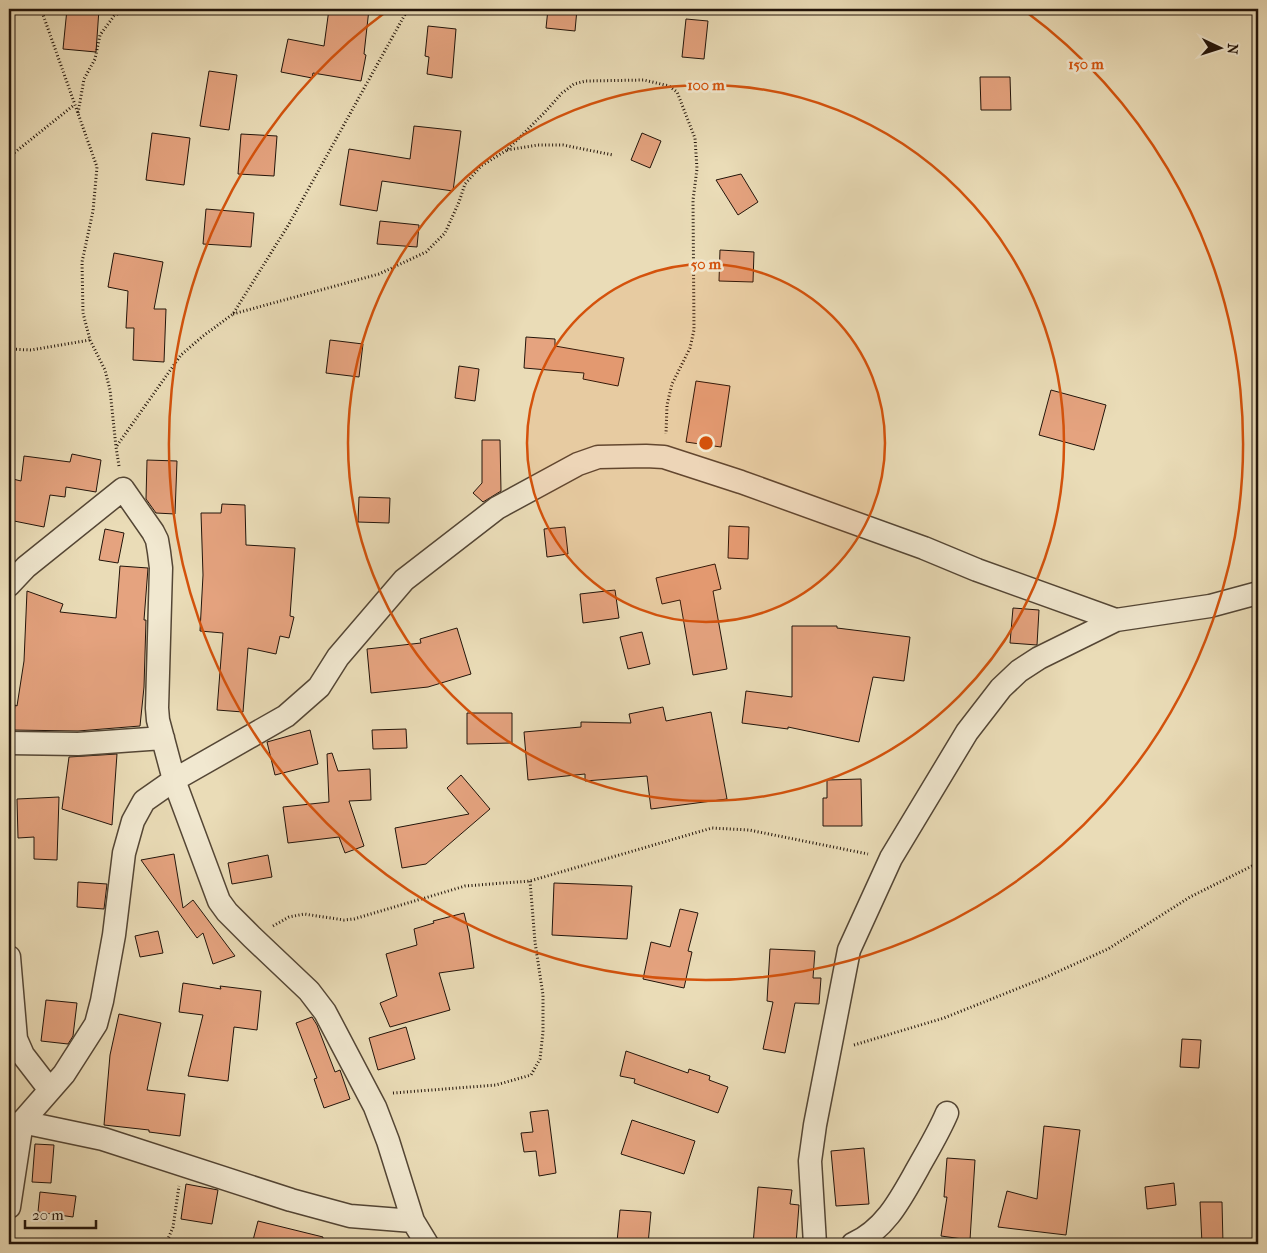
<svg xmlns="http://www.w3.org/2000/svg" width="1267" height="1253" font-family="'IM FELL French Canon',serif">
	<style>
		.building { fill: #e5a37f; stroke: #22140a }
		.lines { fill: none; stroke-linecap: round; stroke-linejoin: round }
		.minor-casing { stroke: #544635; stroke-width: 25 }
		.path { stroke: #22140a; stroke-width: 3; stroke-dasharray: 1 2.5; stroke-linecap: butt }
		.minor { stroke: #f1e8d0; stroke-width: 22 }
		.ring { fill: none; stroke: #d4520c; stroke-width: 2.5 }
		.centre { fill: #d4520c; stroke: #f1e8d0; stroke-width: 2.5 }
		.ring-label { font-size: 15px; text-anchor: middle; font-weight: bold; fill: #d4520c; stroke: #f1e8d0; stroke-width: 5; stroke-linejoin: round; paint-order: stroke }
	</style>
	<rect width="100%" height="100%" fill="#eadcb7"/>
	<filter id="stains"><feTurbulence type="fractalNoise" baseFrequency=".004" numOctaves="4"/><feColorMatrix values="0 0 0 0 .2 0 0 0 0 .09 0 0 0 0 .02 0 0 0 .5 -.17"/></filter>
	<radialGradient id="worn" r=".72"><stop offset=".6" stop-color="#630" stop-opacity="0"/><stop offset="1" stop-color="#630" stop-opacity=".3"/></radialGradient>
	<path class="building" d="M67 9H99L96 52 63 49Z
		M329 9H369L364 54 366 55 361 81 313 73 312 78 281 72 288 39 324 46Z
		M548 9H577L575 31 546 28Z
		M686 19 708 21 704 59 682 57Z
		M428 26 456 29 452 78 427 74 429 57 425 56Z
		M209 71 237 75 229 130 200 126Z
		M980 77H1010L1011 110H981Z
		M414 126 461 131 453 191 382 181 377 211 340 205 349 149 410 159Z
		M152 133 190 138 184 185 146 180Z
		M642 133 661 141 650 168 631 160Z
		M241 134 277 136 274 176 238 174Z
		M741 174 758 202 738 215 716 180Z
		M206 209 254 213 251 247 203 244Z
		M380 221 419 225 417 247 377 244Z
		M720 250 754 252 753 282 719 281Z
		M114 253 163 262 154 309H166L164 362 133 360 134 328H126L128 291 108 287Z
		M526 337 555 339V346L624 358 618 386 583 379 584 373 524 368Z
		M330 340 363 344 359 377 326 373Z
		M459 366 479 369 475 401 455 398Z
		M696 381 730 386 721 447 686 442Z
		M1051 390 1106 405 1094 450 1039 435Z
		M482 440H500L501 491 483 502 473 493 482 483Z
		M72 454 101 460 96 492 66 487 65 497 50 495 44 527 9 520V501L13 479 21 481 24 456 70 462Z
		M147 460 177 461 175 514 156 513 146 499Z
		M359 497 390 498 389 523 358 522Z
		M222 504 245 505 246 545 295 548 290 616 294 617 289 638 280 636 276 654 248 648 243 712 217 710 223 633 200 631 203 575 201 513H221Z
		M729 526 749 527 748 559 728 558Z
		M565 527 568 554 547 557 544 529Z
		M105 529 124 533 118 563 99 560Z
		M715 564 721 589 713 591 727 669 693 675 680 600 662 604 656 578Z
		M120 566 148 568 144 620H146L144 687 140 726 78 731 12 730 15 705 17 706 24 661 27 591 63 604 60 612 116 618Z
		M615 590 619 618 583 623 580 594Z
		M1013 608 1039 610 1037 645 1010 643Z
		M792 626H837V628L910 637 904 681 873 677 859 742 788 727V729L742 723 746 691 792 697Z
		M457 628 471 674 428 687 371 693 367 649 421 643 420 639Z
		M642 632 650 664 628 669 620 637Z
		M663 707 666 721 711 712 727 799 651 809 647 776 585 781V774L528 780 524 732 581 727V722L631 723 629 714Z
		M467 713H512V743L467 744Z
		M406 729 407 748 373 749 372 730Z
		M310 730 318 764 275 775 267 742Z
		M332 753 338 771 370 769 371 800 349 801 364 846 345 853 339 837 288 843 283 807 329 802 327 754Z
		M117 754 112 825 62 809 69 757Z
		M461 775 490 809 426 864 402 868 395 828 469 814 447 788Z
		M861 779 862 826H823V798H827V780Z
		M59 797 57 860 34 859V837L18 838 17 799Z
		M174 854 183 908 193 900 235 956 213 964 203 933 197 938 141 860Z
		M268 855 272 877 232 884 228 863Z
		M78 882 107 884 104 909 77 907Z
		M554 883 632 886 627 939 552 935Z
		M680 909 698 913 688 951 692 952 684 988 643 979 651 942 670 947Z
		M464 913 469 933 474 968 439 973 450 1010 390 1027 380 1003 397 996 386 954 417 945 414 929 434 923 433 921Z
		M158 931 163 953 140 957 135 936Z
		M770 949 815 951 813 978H821L819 1004 795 1003 785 1053 763 1049 773 1002 767 1001Z
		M183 983 221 989 220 986 261 991 257 1030 234 1027 228 1081 188 1076 203 1015 179 1012Z
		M46 1000 77 1003 73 1036 68 1044 41 1041Z
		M119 1014 161 1023 147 1090 185 1094 180 1136 149 1132V1130L104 1125 110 1055Z
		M312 1017 317 1025 335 1072 340 1070 350 1099 324 1108 314 1079 317 1078 296 1023Z
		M406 1027 415 1059 378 1070 369 1038Z
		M1182 1039 1201 1040 1199 1068 1180 1067Z
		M626 1051 688 1073 689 1069 710 1076 709 1080 728 1087 718 1113 634 1083 635 1079 620 1076Z
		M548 1110 556 1173 539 1176 536 1151 524 1152 521 1133 533 1132 530 1112Z
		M632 1120 695 1141 684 1174 621 1154Z
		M1044 1126 1080 1130 1066 1235 998 1227 1007 1191 1037 1199Z
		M35 1144 54 1145 51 1183 32 1182Z
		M864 1148 869 1204 836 1206 831 1151Z
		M947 1158 975 1160 970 1240 941 1236 947 1197H944Z
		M1174 1183 1176 1205 1147 1209 1145 1187Z
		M186 1184 218 1190 212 1224 181 1219Z
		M758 1187 792 1190 790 1204 799 1205 796 1244H753Z
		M40 1192 76 1196 73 1217 38 1212Z
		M1200 1202H1222L1223 1244H1202Z
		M620 1210 651 1212 648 1244 617 1242Z
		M258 1221 323 1237 322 1244H252Z"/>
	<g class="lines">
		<g class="minor-casing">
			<path id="minor" d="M9 585 26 567 123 489 153 532 157 540 159 552 161 568 157 708 158 720 174 780 219 901 227 912 252 937 309 991 325 1012 375 1107 388 1141 413 1221 427 1244
				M9 743 78 744 163 738
				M9 957 16 1039 23 1055 50 1090
				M10 1126 22 1122 103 1139 291 1200 350 1216 413 1221
				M9 1207 22 1122 64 1074 96 1024 102 1001 114 935 124 853 133 821 144 801 174 780 286 716 319 687 338 657 404 580 497 508 578 464 598 457 646 456 664 457 741 482 924 548 977 570 1116 620 1210 606 1258 593
				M815 1244 810 1161 815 1125 849 950 891 858 967 732 1001 688 1019 671 1039 658 1116 620
				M853 1244C886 1229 901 1198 918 1168 928 1150 939 1132 947 1113"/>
		</g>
		<path class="path" d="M41 9 97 167 93 211 82 262 83 313 90 340 105 370 110 390 116 447
			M78 113 84 79 95 59 100 35 114 16 126 9
			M507 150 538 145H563L613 155
			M9 157 74 105
			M233 314 379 274 426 252 445 233 459 202 465 184 481 166 507 150 545 112 562 93 574 84 586 81 644 80 669 86 677 92 695 138 697 169 693 200 694 330 690 348 672 384 667 405 666 434
			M9 349 31 350 90 340
			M119 466 116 447 181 355 203 336 233 314 289 224 408 9
			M273 926 289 917 304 914 344 920 354 919 465 886 530 881 712 828 749 830 868 854
			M854 1045 944 1018 1044 978 1108 949 1190 897 1258 863
			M393 1093 496 1085 531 1075 540 1059 543 1032V995L535 942 530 881
			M166 1244 173 1227 179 1186"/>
		<use href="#minor" class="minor"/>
	</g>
	<circle cx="706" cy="443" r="179" fill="#d4520c" fill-opacity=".12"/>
	<g class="ring">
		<circle cx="706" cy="443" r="179"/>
		<circle cx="706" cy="443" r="358"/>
		<path d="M1025 11A537 537 0 1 1 387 11"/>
	</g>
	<circle cx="706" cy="443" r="8" class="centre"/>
	<g class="ring-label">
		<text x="1086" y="69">150 m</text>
		<text x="706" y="90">100 m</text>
		<text x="706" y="269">50 m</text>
	</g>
	<rect width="1267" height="1253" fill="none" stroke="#eadcb7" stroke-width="30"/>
	<rect x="10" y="10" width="1247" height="1233" fill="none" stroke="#22140a" stroke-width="2.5"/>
	<rect x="15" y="15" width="1237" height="1223" fill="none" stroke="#22140a"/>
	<g transform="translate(1220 48) rotate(94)" stroke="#f1e8d0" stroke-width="4" paint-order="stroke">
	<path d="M0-4L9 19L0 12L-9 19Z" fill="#22140a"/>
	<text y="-8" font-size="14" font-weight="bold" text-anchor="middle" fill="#22140a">N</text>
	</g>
	<path d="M25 1220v8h71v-8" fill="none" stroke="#22140a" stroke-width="2.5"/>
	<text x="32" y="1220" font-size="15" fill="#22140a" stroke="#f1e8d0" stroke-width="4" paint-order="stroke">20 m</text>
	<rect width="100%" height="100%" filter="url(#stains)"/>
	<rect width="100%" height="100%" fill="url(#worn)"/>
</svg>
